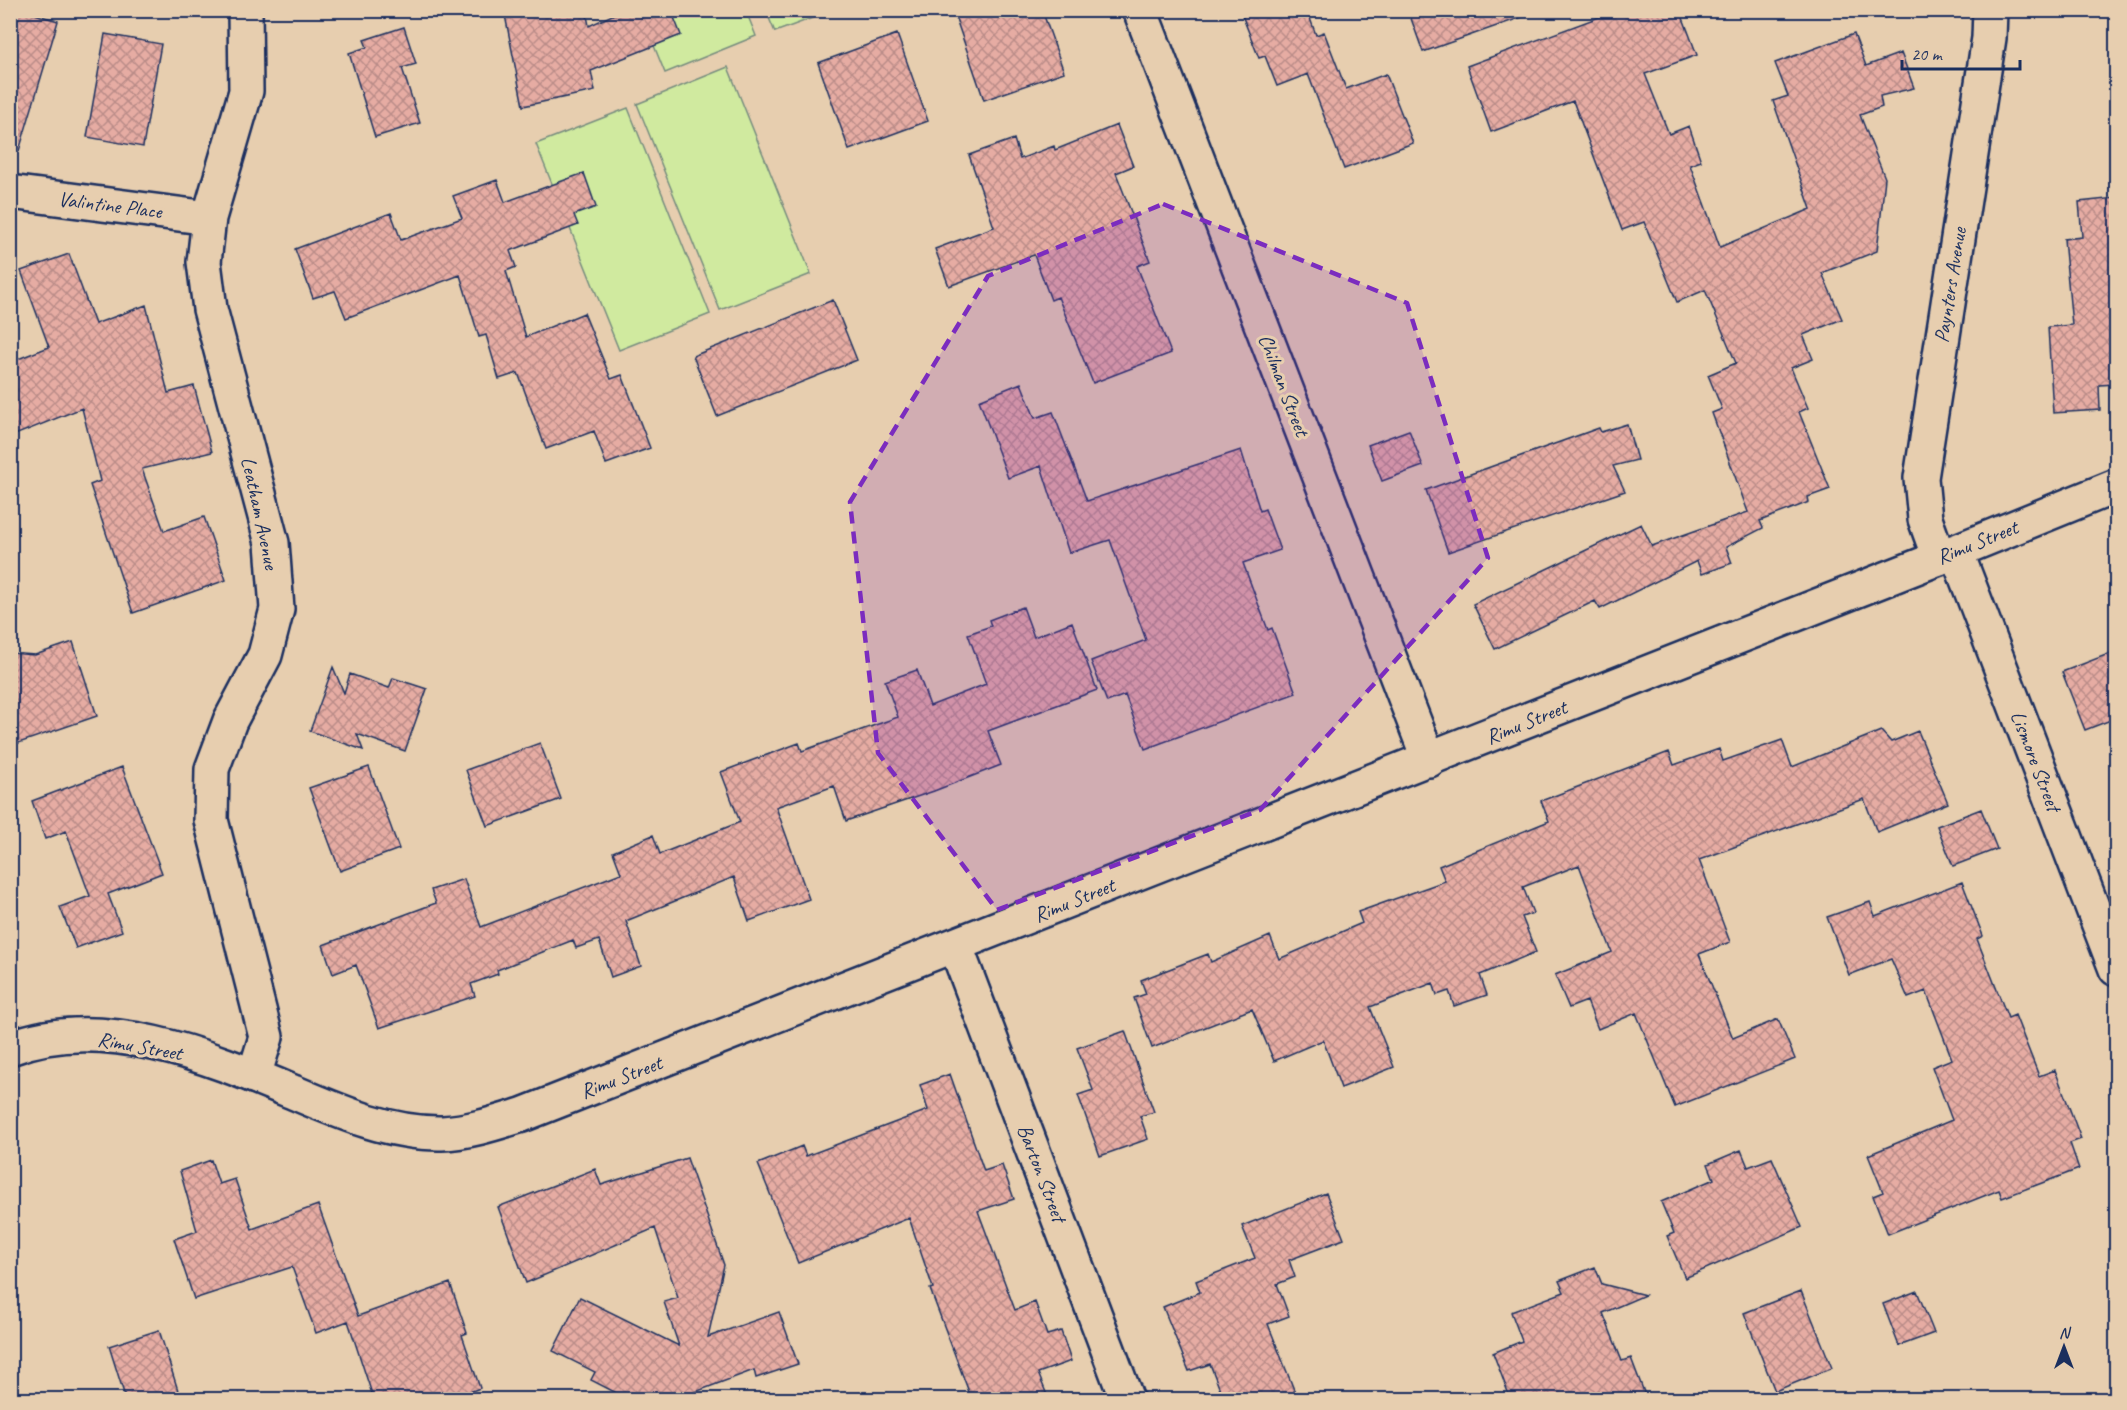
<svg xmlns="http://www.w3.org/2000/svg" width="2127" height="1410" font-family="Caveat,sans-serif">
	<style>
		.grass { fill: #d0ea9f; stroke: #768c7e; stroke-width: 1.5 }
		.building { fill: url(#building-cross-hatch); stroke: #1b2f5e; stroke-width: 1.5 }
		.lines { fill: none; stroke-linecap: round; stroke-linejoin: round }
		.minor-casing { stroke: #1b2f5e; stroke-width: 38 }
		.tertiary-casing { stroke: #1b2f5e; stroke-width: 38 }
		.minor { stroke: #e7ceaf; stroke-width: 33 }
		.tertiary { stroke: #e7ceaf; stroke-width: 33 }
		.marked { fill: #7b2cbf; fill-opacity: 0.2; stroke: #7b2cbf; stroke-width: 4.5; stroke-dasharray: 12 8; stroke-linejoin: round }
		.labels { text-anchor: middle; stroke-width: 6; stroke-linejoin: round; paint-order: stroke }
		.street-label { font-size: 21px; fill: #1b2f5e; stroke: #e7ceaf }
	</style>
	<defs>
		<pattern id="building-cross-hatch" width="8" height="8" patternUnits="userSpaceOnUse" patternTransform="scale(1.5)"><rect width="8" height="8" fill="#e6aca3"/><path d="M0 0l8 8M0 8l8-8" fill="none" stroke="#ba8c88"/></pattern>
	</defs>
	<rect width="100%" height="100%" fill="#e7ceaf"/>
	<filter id="ink" filterUnits="userSpaceOnUse"><feTurbulence type="fractalNoise" baseFrequency=".0167" numOctaves="2"/><feDisplacementMap in="SourceGraphic" scale="12" xChannelSelector="R" yChannelSelector="G"/><feConvolveMatrix kernelMatrix="1 2 1 2 8 2 1 2 1" color-interpolation-filters="sRGB"/></filter>
	<g filter="url(#ink)">
		<path class="grass" d="M640 11H746L756 36 665 73Z
			M766 11H831L775 32Z
			M728 67 811 274 720 310 637 104Z
			M628 108 710 314 619 350 536 144Z"/>
		<path class="building" d="M10 10H21L58 21 19 151 10 150Z
			M504 10H586L589 26 623 10H671L681 35 591 71 595 91 523 106Z
			M953 10H1042L1064 72 984 100Z
			M1240 10H1307L1316 35 1324 32 1346 89 1386 74 1413 143 1344 169 1308 74 1277 86 1265 56 1259 58Z
			M1408 10H1527L1528 15 1423 52Z
			M1618 10H1680L1697 55 1645 74 1669 134 1689 126 1701 161 1690 165 1720 247 1811 209 1773 101 1788 96 1775 63 1854 34 1866 66 1901 53 1914 88 1880 96 1882 107 1860 115 1885 178 1877 251 1822 273 1842 319 1803 335 1813 359 1791 368 1808 408 1799 412 1830 489 1808 497 1809 502 1760 521 1763 528 1726 547 1732 563 1702 574 1697 561 1600 609 1595 601 1495 649 1473 604 1641 524 1652 546 1748 512 1712 413 1722 409 1708 375 1736 363 1705 290 1677 302 1644 222 1622 230 1573 101 1491 132 1467 66Z
			M404 27 416 64 402 68 420 123 375 137 349 53 367 47 364 40Z
			M105 34 161 44 143 147 87 137Z
			M897 34 928 121 849 150 818 63Z
			M1117 125 1133 166 1116 173 1150 261 1137 266 1171 353 1093 383 1058 297 1051 300 1034 255 949 286 935 249 994 227 969 155 1014 139 1020 159 1054 146 1055 150Z
			M584 173 596 207 574 215 578 225 510 251 516 267 506 271 526 337 584 313 611 379 622 375 650 448 606 464 594 431 546 449 518 373 499 379 486 335 479 337 460 275 346 318 335 291 313 298 295 249 391 213 401 240 462 218 453 196 497 180 505 202Z
			M2116 198V384L2099 385 2100 410 2053 413 2048 327 2072 325 2064 239 2082 237 2079 202Z
			M69 254 95 324 146 305 168 393 194 386 212 452 142 469 164 531 204 517 226 580 133 613 90 485 100 481 82 408 10 437V362L49 347 21 271Z
			M833 300 857 360 717 416 693 356Z
			M1021 383 1035 418 1053 412 1087 501 1241 450 1260 511 1265 509 1280 550 1243 563 1268 630 1272 628 1296 693 1145 749 1125 695 1107 702 1091 661 1146 640 1110 540 1069 553 1041 466 1008 478 979 400Z
			M1627 424 1637 460 1613 466 1625 491 1448 552 1426 490 1599 428 1601 432Z
			M1409 430 1423 466 1382 481 1368 445Z
			M1023 607 1034 637 1072 622 1097 690 988 731 1001 765 934 791 846 821 834 786 776 807 809 899 749 921 734 877 626 921 641 966 611 977 599 940 576 948 573 940 497 970 498 974 471 984 475 996 379 1028 356 965 333 974 323 945 436 903 431 890 464 879 481 927 621 873 613 852 653 835 660 854 740 822 721 772 799 743 802 751 898 717 885 681 917 670 930 706 986 684 968 634 991 626 989 620Z
			M73 642 97 716 10 746V653L35 655Z
			M2116 651V718L2085 730 2062 672Z
			M333 667 344 693 350 674 389 688 393 678 427 689 405 751 357 734 363 750 310 731Z
			M1881 731 1891 742 1918 731 1948 803 1877 832 1864 799 1699 860 1730 942 1699 954 1733 1038 1778 1019 1795 1059 1675 1107 1636 1013 1598 1029 1587 1001 1569 1008 1555 975 1612 952 1579 865 1523 887 1533 913 1522 917 1536 952 1480 975 1487 995 1454 1006 1449 991 1437 995 1433 983 1370 1007 1394 1067 1341 1088 1323 1040 1274 1061 1252 1009 1152 1048 1134 998 1146 994 1141 980 1208 954 1211 962 1270 936 1279 959 1362 923 1358 912 1445 881 1439 866 1549 821 1541 801 1669 752 1674 765 1719 749 1723 761 1782 740 1792 767Z
			M540 743 561 799 487 826 466 770Z
			M122 767 162 873 108 894 122 931 76 948 60 907 90 896 66 831 45 839 32 801Z
			M369 767 399 849 340 871 309 788Z
			M1981 809 1997 849 1953 866 1937 826Z
			M1962 882 1983 936 1977 939 2008 1018 2015 1015 2039 1076 2055 1070 2081 1139 2070 1143 2079 1169 2002 1198 1999 1190 1888 1234 1873 1196 1883 1192 1868 1155 1952 1120 1932 1067 1952 1059 1926 991 1908 998 1891 959 1849 975 1827 917 1870 902 1875 916Z
			M1125 1031 1154 1112 1140 1116 1148 1139 1100 1156 1078 1095 1093 1090 1077 1048Z
			M950 1074 984 1171 1002 1165 1014 1199 978 1211 1015 1310 1035 1302 1047 1335 1061 1331 1071 1361 1038 1373 1049 1400H972L930 1289 933 1288 909 1218 798 1263 758 1164 802 1146 806 1156 928 1110 920 1085Z
			M1741 1150 1748 1167 1772 1158 1802 1227 1685 1278 1667 1236 1674 1233 1661 1202 1714 1179 1708 1164Z
			M687 1158 724 1265 708 1337 779 1312 798 1364 756 1378 754 1370 674 1400H630L591 1380 595 1372 553 1351 580 1297 679 1346 664 1302 678 1298 655 1228 526 1283 498 1207 595 1169 601 1185Z
			M211 1160 219 1184 235 1179 252 1229 318 1205 358 1316 450 1283 467 1333 462 1335 480 1388 448 1400H374L348 1321 316 1333 292 1267 194 1299 174 1239 197 1231 180 1171Z
			M1326 1193 1344 1239 1289 1260 1295 1277 1277 1284 1289 1316 1268 1324 1298 1400H1224L1210 1364 1189 1371 1163 1307 1200 1292 1196 1281 1255 1258 1242 1226Z
			M1595 1267 1602 1284 1645 1295 1603 1313 1622 1361 1631 1358 1647 1400H1511L1493 1353 1522 1341 1511 1312 1564 1292 1559 1281Z
			M1801 1291 1832 1368 1775 1391 1744 1313Z
			M1917 1291 1934 1333 1899 1346 1883 1304Z
			M159 1330 181 1400H126L109 1346Z"/>
		<g class="lines">
			<g class="minor-casing">
				<path id="minor" d="M245 10 246 91 209 218 204 262 210 309 272 543 277 609 265 655 230 721 212 769 211 820 266 1037 254 1076
					M1140 10 1429 760
					M10 192 209 218
					M1956 551 2116 969
					M1939 558 2116 486
					M956 947 1127 1400"/>
			</g>
			<g class="tertiary-casing">
				<path id="tertiary" d="M10 1048C102 1012 209 1057 293 1092 340 1112 390 1134 442 1133 469 1132 496 1123 522 1115L1939 558 1925 519 1921 478 1989 38 1990 10"/>
			</g>
			<use href="#minor" class="minor"/>
			<use href="#tertiary" class="tertiary"/>
		</g>
	</g>
	<path class="marked" d="M1163 204 1407 303 1488 558 1260 810 997 910 878 753 850 502 988 276Z"/>
	<g class="labels">
		<g class="street-label">
			<text transform="translate(110 205) rotate(7)" y="7">Valintine Place</text>
			<text transform="translate(1950 285) rotate(-81)" y="7">Paynters Avenue</text>
			<text transform="translate(1284 385) rotate(69)" y="7">Chilman Street</text>
			<text transform="translate(260 513) rotate(78)" y="7">Leatham Avenue</text>
			<text transform="translate(1977 542) rotate(-22)" y="7">Rimu Street</text>
			<text transform="translate(1526 722) rotate(-22)" y="7">Rimu Street</text>
			<text transform="translate(2036 761) rotate(69)" y="7">Lismore Street</text>
			<text transform="translate(1074 900) rotate(-22)" y="7">Rimu Street</text>
			<text transform="translate(140 1046) rotate(10)" y="7">Rimu Street</text>
			<text transform="translate(621 1077) rotate(-21)" y="7">Rimu Street</text>
			<text transform="translate(1042 1173) rotate(69)" y="7">Barton Street</text>
		</g>
	</g>
	<rect width="2127" height="1410" fill="none" stroke="#e7ceaf" stroke-width="36"/>
	<rect x="18" y="18" width="2091" height="1374" fill="none" stroke="#1b2f5e" stroke-width="2" filter="url(#ink)"/>
	<g transform="translate(2064 1347)" stroke="#e7ceaf" stroke-width="4.5" paint-order="stroke">
	<path d="M0-4.5L10 22L0 15L-10 22Z" fill="#1b2f5e"/>
	<text y="-9" font-size="16" font-weight="bold" text-anchor="middle" fill="#1b2f5e">N</text>
	</g>
	<path d="M1902 60v9h118v-9" fill="none" stroke="#1b2f5e" stroke-width="3"/>
	<text x="1911" y="60" font-size="18" fill="#1b2f5e" stroke="#e7ceaf" stroke-width="4.5" paint-order="stroke">20 m</text>
</svg>
